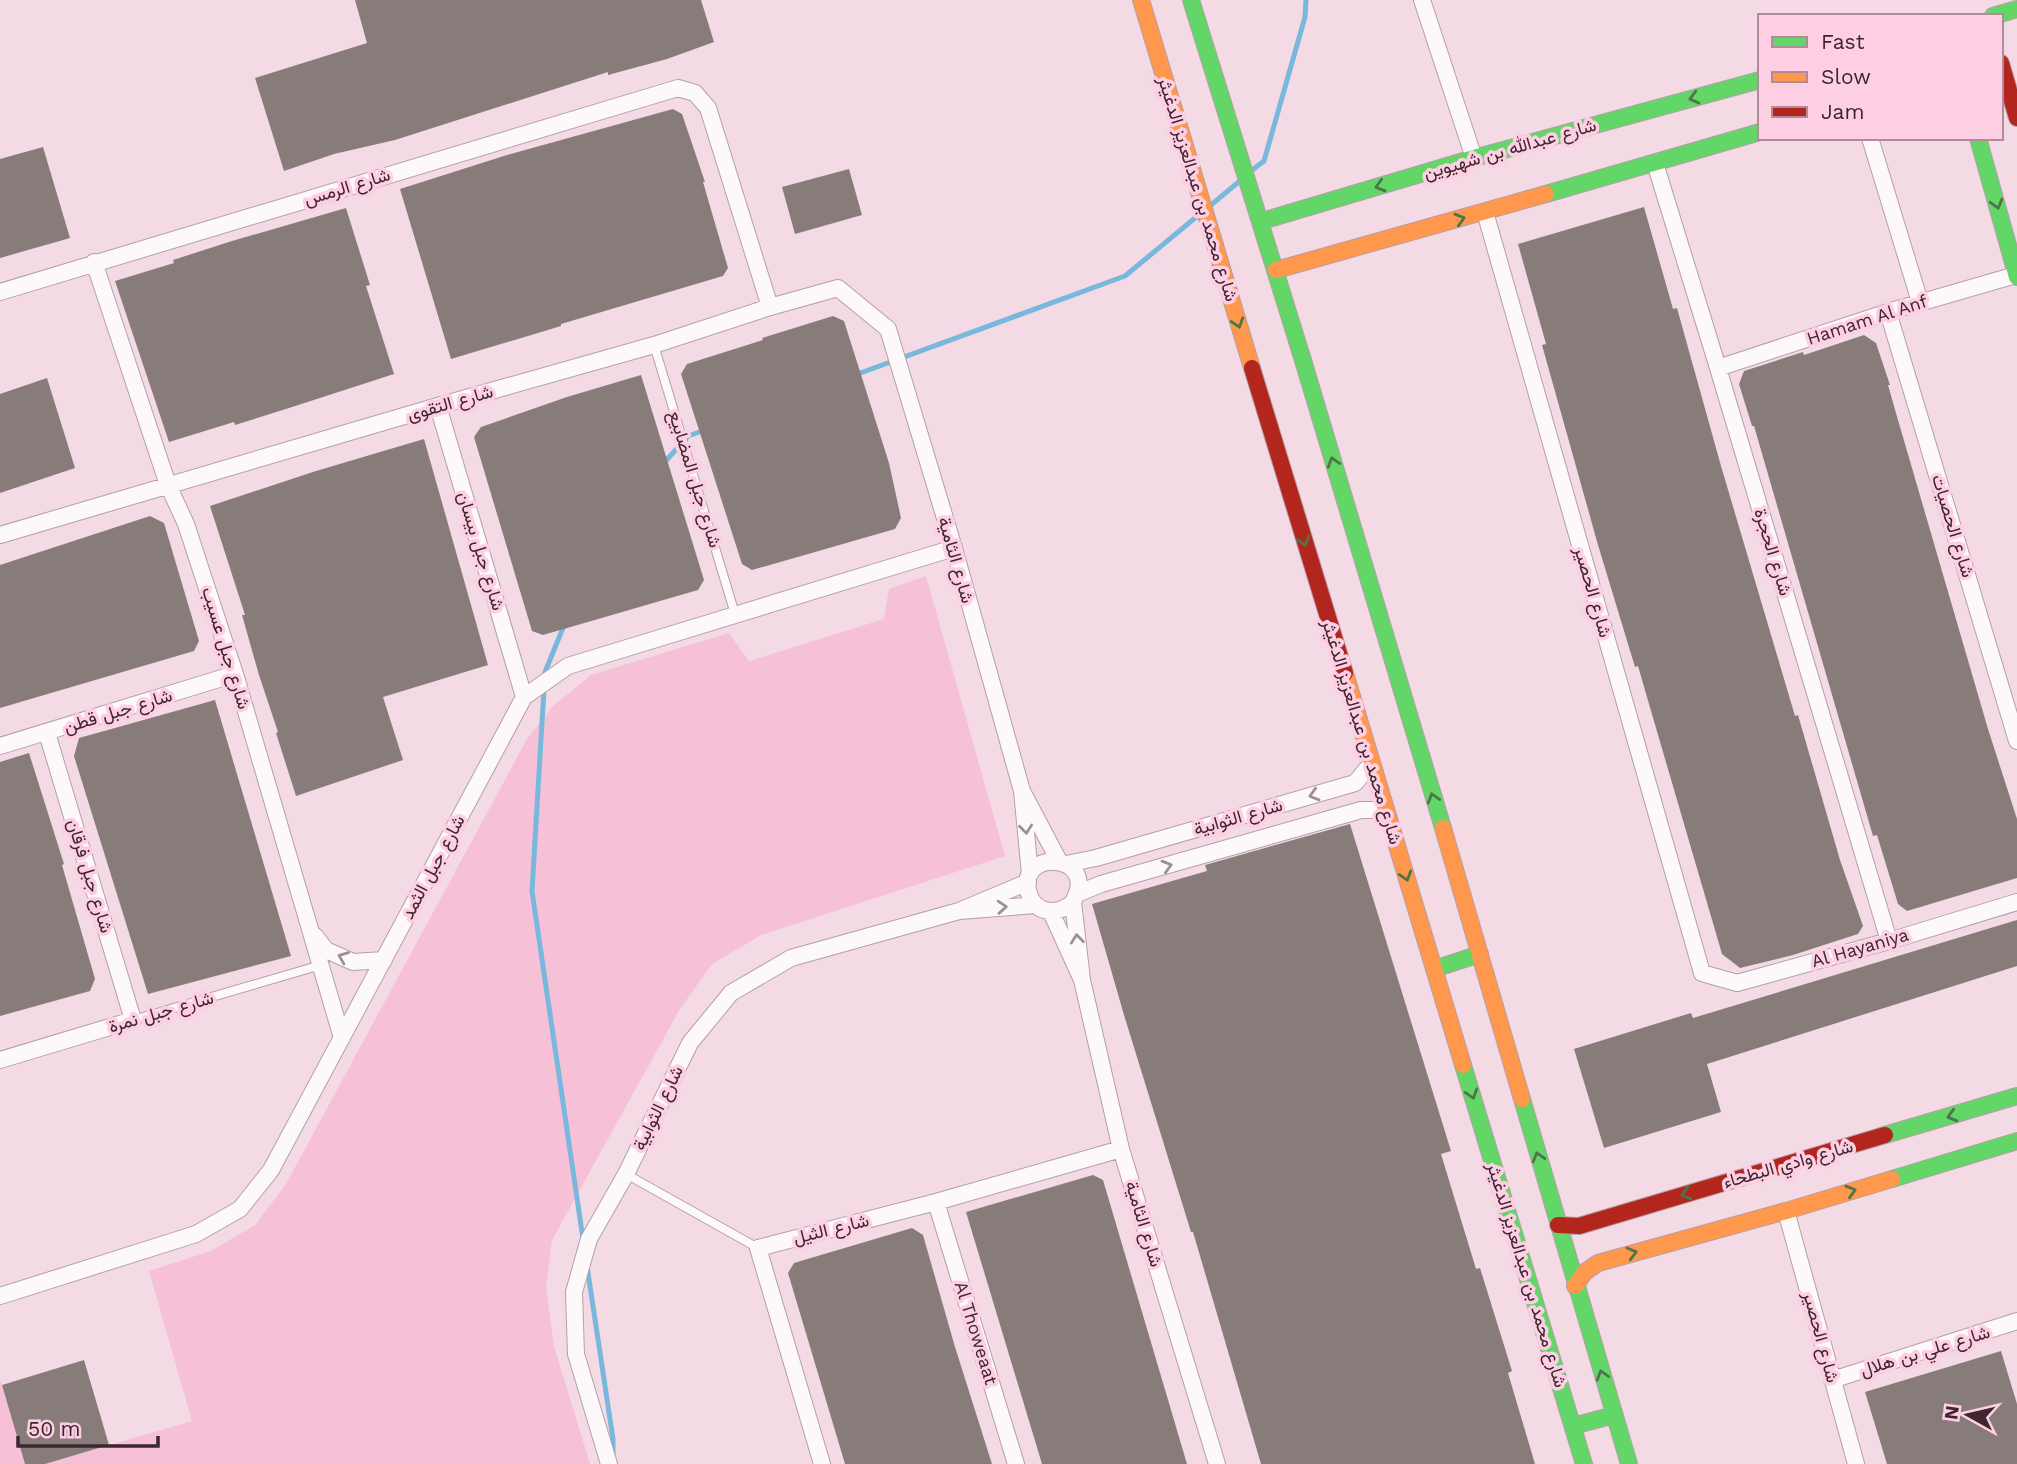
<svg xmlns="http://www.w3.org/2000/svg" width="2017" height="1464" font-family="'Work Sans',Vazirmatn,sans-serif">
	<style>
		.green { fill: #f6c0d7 }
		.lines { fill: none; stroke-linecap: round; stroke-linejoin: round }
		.stream { stroke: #77b8dc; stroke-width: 5 }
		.building { fill: #887c7a }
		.lane-casing { stroke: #b49fa8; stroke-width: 10 }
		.street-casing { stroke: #b49fa8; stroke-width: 18 }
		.fast-casing { stroke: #b49fa8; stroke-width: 18 }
		.slow-casing { stroke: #b49fa8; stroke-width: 18 }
		.jam-casing { stroke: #b49fa8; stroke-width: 18 }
		.lane { stroke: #fdf9fb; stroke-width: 8 }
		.street { stroke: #fdf9fb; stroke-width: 16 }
		.fast { stroke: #63d668; stroke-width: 16 }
		.slow { stroke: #ff974d; stroke-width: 16 }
		.jam { stroke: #b3261e; stroke-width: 16 }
		.oneway { stroke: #4e7549 }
		.oneway2 { stroke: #9c9095 }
		.labels { text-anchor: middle; stroke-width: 7; stroke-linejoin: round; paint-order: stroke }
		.street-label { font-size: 18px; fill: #3c262f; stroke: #fecfe3 }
	</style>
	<rect width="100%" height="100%" fill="#f4dae4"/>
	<path class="green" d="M926 576 1005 856 761 935 712 964 680 1009 552 1240 546 1287 554 1346 590 1464H45L192 1421 149 1271 211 1251 255 1225 286 1184 527 739 552 707 591 675 729 633 749 661 884 619 889 589Z
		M0 1379 2 1385 25 1464H0Z"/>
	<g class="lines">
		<path class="stream" d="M1251 171 1264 161 1305 17 1306 0
			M1211 205 1241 180
			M855 375 1125 276 1201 213
			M664 463 688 436 705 430
			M565 623 545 672 532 891 583 1239
			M587 1266 613 1439V1454"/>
	</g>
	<path class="building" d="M355 0H701L714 42 667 59 608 75V72L395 140 334 154 284 171 255 78 367 43Z
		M673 109 682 114 705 182H703L728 268 723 276 561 324V326L451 359 400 189 507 155Z
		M43 147 70 238 0 258V159Z
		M849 169 862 215 795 234 782 187Z
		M1644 207 1673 309 1677 308 1721 466 1795 716 1798 715 1840 860 1863 926 1858 934 1793 955 1740 968 1722 954 1649 704 1638 666 1635 667 1598 545 1542 345 1546 344 1518 244Z
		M346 208 370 285 366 286 394 374 289 408 235 425 234 422 169 442 115 281 174 263 173 260 232 241Z
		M833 316 844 321 889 463 901 518 895 529 752 570 742 564 681 374 687 364 763 340 762 338Z
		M1864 335 1876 343 1890 385H1888L1898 420 1988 729 2017 819V878L1907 911 1898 904 1877 835 1873 836 1754 426H1752L1739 384 1744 371 1803 352 1804 355Z
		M641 375 704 580 698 590 543 635 532 631 474 437 481 427 567 397Z
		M47 378 75 468 0 493V394Z
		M424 439 488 665 383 697 403 760 296 796 276 733 278 732 259 675 242 615H245L210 506 316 471Z
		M150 516 164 523 199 641 194 651 0 708V565Z
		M215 700 291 956 148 994 74 756 79 738Z
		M29 753 64 864 62 865 95 979 90 991 0 1016V762Z
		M1350 824 1451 1151 1441 1154 1476 1269 1480 1268 1512 1371 1508 1373 1535 1464H1261L1193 1232H1191L1124 1015 1092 904 1207 871 1205 865Z
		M2017 920V966L1707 1064 1721 1112 1604 1148 1574 1049 1691 1013 1693 1018Z
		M1093 1175 1103 1180 1187 1464H1042L966 1212Z
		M912 1228 923 1235 955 1347 992 1464H845L788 1273 794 1263Z
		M2001 1351 2017 1404V1464H1887L1865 1392Z
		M84 1360 109 1445 45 1464H25L2 1385Z"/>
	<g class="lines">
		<g class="lane-casing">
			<path id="lane" d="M654 345 735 614
				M133 1020 321 965
				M626 1174 758 1248"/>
		</g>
		<g class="street-casing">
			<path id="street" d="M1422 0 1474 158
				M1870 138 1920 302
				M1655 163 1718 368 1889 941
				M1485 212 1702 973 1737 983 1889 941 2017 902
				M94 262 168 485 186 524 201 570 235 674 342 1038
				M0 292 678 88 695 93 708 108 770 307
				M1888 312 2017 741
				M1718 368 1888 312 2016 275
				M438 406 524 697
				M0 535 438 406 654 345 770 307 838 288 888 329 954 548 1022 791
				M0 746 235 674
				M1066 864 1096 858 1355 783 1371 764
				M1030 874 1022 791 1059 861
				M1028 882 959 911 1036 905
				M1077 894 1101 884 1361 810H1386
				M1051 912 1082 980 1073 902C1101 852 1014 848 1029 894 1036 915 1059 915 1073 902
				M315 936 326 950 353 962 384 960
				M1082 980 1121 1149 1217 1464
				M0 1060 133 1020 47 733
				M936 1202 1016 1464
				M1786 1211 1856 1464
				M0 1296 196 1234 240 1209 271 1170 524 697 568 666 954 548
				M1832 1380 2017 1321
				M609 1464 576 1354 574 1292 589 1239 626 1174 690 1043 731 993 791 958 959 911
				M822 1464 758 1248 936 1202 1121 1149"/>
		</g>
		<g class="fast-casing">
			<path id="fast" d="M1191 0 1302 357 1443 828
				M1993 16 2017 9
				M1978 138 2017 277
				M1546 194 1760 132
				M1262 221 1474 158 1760 80
				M1434 969 1480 954
				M1463 1065 1584 1464
				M1522 1099 1629 1464
				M1885 1135 2017 1096
				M1892 1179 2017 1141
				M1573 1426 1614 1415"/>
		</g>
		<g class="slow-casing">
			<path id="slow" d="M1141 0 1252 368
				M1276 270 1546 194
				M1345 673 1463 1065
				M1443 828 1522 1099
				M1575 1286 1585 1272 1598 1263 1786 1211 1892 1179"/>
		</g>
		<g class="jam-casing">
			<path id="jam" d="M2001 63 2017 118
				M1252 368 1345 673
				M1558 1225 1579 1226 1885 1135"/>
		</g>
		<use href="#lane" class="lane"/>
		<use href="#street" class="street"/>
		<use href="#fast" class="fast"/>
		<use href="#slow" class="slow"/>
		<use href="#jam" class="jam"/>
	</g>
	<defs><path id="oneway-chevron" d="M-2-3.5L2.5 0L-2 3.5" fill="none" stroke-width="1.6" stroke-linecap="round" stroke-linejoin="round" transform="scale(1.75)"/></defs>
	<g class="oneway">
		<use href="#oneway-chevron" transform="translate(1694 98) rotate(165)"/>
		<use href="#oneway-chevron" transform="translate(1380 186) rotate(164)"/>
		<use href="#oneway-chevron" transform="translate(1997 204) rotate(74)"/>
		<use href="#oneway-chevron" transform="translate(1460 219) rotate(-16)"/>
		<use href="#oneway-chevron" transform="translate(1238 323) rotate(73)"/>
		<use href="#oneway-chevron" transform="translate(1333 462) rotate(-107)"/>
		<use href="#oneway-chevron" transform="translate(1304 541) rotate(73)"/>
		<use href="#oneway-chevron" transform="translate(1433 798) rotate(-107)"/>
		<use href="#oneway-chevron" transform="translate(1406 876) rotate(73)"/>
		<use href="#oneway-chevron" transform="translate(1472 1094) rotate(73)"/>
		<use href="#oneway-chevron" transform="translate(1952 1116) rotate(164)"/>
		<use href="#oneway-chevron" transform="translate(1538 1157) rotate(-106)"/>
		<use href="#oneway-chevron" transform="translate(1851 1191) rotate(-17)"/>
		<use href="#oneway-chevron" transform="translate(1686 1194) rotate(164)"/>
		<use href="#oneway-chevron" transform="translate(1632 1253) rotate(-15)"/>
		<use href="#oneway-chevron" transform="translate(1602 1375) rotate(-107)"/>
	</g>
	<g class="oneway2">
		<use href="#oneway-chevron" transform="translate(1314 795) rotate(164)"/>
		<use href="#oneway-chevron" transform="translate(1026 829) rotate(84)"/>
		<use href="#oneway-chevron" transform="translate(1167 866) rotate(-16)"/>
		<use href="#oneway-chevron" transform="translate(1002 907) rotate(-4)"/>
		<use href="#oneway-chevron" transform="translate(1077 939) rotate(-96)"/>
		<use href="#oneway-chevron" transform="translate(343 957) rotate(-158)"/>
	</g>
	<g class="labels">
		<g class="street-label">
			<text transform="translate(1510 149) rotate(-16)" y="6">شارع عبدالله بن شهيوين</text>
			<text transform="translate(347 187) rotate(-17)" y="6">شارع الرمس</text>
			<text transform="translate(1198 189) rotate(73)" y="6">شارع محمد بن عبدالعزيز الدغيثر</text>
			<text transform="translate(1867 320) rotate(-18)" y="6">Hamam Al Anf</text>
			<text transform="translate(450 403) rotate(-16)" y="6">شارع التقوى</text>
			<text transform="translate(695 479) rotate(73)" y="6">شارع جبل المضابيع</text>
			<text transform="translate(1953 526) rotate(73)" y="6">شارع الحصيات</text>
			<text transform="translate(481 551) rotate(73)" y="6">شارع جبل بيسان</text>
			<text transform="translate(1773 552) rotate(73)" y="6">شارع الحجرة</text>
			<text transform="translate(956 560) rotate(74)" y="6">شارع الثامية</text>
			<text transform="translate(1593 592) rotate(74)" y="6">شارع الحصير</text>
			<text transform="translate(226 648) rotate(73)" y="6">شارع جبل عسيب</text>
			<text transform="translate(118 711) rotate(-17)" y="6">شارع جبل قطن</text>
			<text transform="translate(1362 732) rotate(73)" y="6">شارع محمد بن عبدالعزيز الدغيثر</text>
			<text transform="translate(1238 817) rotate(-16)" y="6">شارع الثوابية</text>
			<text transform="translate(433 867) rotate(-62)" y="6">شارع جبل الثمد</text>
			<text transform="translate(90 876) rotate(73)" y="6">شارع جبل فرقان</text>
			<text transform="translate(1860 948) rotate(-16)" y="6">Al Hayaniya</text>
			<text transform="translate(161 1012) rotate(-16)" y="6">شارع جبل نمرة</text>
			<text transform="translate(658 1108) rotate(-64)" y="6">شارع الثوابية</text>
			<text transform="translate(1788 1164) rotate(-16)" y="6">شارع وادي البطحاء</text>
			<text transform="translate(1144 1224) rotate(73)" y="6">شارع الثامية</text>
			<text transform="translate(831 1229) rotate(-14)" y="6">شارع الثيل</text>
			<text transform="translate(1527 1275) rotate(73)" y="6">شارع محمد بن عبدالعزيز الدغيثر</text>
			<text transform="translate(976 1333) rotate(73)" y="6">Al Thoweaat</text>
			<text transform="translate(1821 1337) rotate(75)" y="6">شارع الحصير</text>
			<text transform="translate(1925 1351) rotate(-17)" y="6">شارع علي بن هلال</text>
		</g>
	</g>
	<rect x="1758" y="14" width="245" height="126" fill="#fecfe3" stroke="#b08b9b" stroke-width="2"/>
	<rect x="1772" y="37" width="35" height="10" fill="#63d668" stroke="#b08b9b" stroke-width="2"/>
	<text x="1821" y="49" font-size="21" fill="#3c262f">Fast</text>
	<rect x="1772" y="72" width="35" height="10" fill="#ff974d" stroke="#b08b9b" stroke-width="2"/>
	<text x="1821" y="84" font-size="21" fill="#3c262f">Slow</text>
	<rect x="1772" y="107" width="35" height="10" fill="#b3261e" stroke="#b08b9b" stroke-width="2"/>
	<text x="1821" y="119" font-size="21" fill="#3c262f">Jam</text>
	<g transform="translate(1968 1415) rotate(278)" stroke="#fecfe3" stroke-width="5" paint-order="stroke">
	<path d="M0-5L12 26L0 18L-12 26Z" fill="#3c262f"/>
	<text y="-10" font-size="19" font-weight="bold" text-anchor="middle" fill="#3c262f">N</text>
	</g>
	<path d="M18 1436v10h140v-10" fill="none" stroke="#3c262f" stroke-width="3.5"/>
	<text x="28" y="1436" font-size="21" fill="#3c262f" stroke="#fecfe3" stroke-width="5" paint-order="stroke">50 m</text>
</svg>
